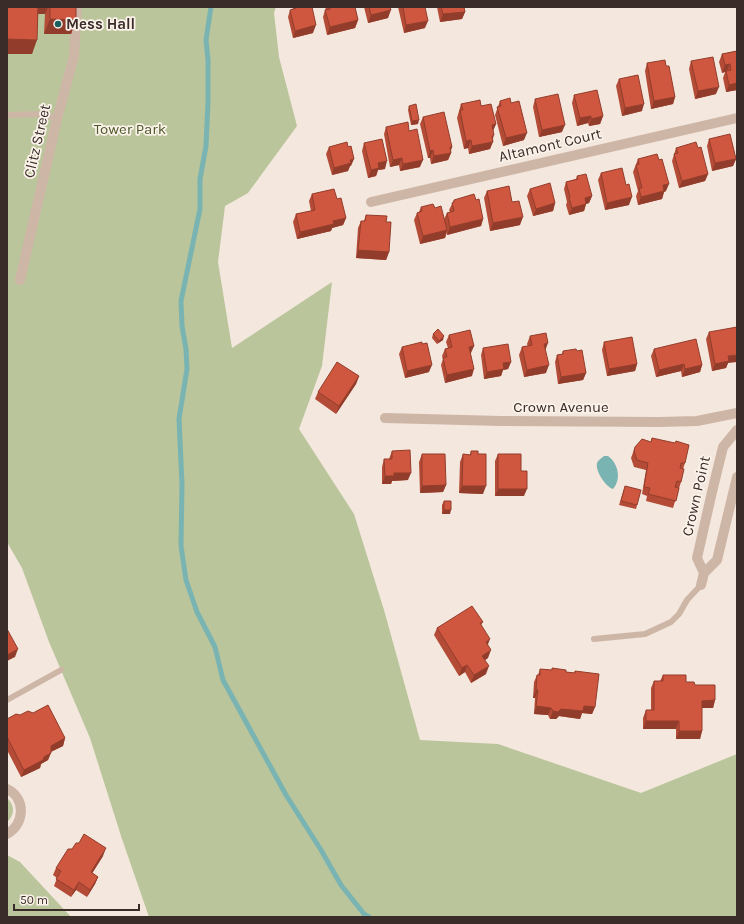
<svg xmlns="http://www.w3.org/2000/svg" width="744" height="924" font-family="Karla,sans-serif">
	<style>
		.green { fill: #bac59b }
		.water { fill: #79b4b2 }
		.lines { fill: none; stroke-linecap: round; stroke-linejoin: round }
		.stream { stroke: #79b4b2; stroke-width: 5 }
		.service { stroke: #ceb6a7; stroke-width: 6 }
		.minor { stroke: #ceb6a7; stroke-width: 10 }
		.wall { fill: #b34b36 }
		.shaded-wall { fill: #923d2c }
		.building { fill: #d0573f; stroke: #923d2c }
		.poi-dot { fill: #1a5f5e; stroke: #fbf2ea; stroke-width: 1.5 }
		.labels { text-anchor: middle; stroke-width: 3.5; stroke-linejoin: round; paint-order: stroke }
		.poi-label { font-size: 15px; font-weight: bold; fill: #3a2c28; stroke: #fbf2ea; text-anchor: start }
		.park-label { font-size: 15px; fill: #4c5a2a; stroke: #fbf2ea }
		.street-label { font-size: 15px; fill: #3a2c28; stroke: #fbf2ea }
	</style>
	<rect width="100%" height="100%" fill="#f4e7dd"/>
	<path class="green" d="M7 7H276L274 13 279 57 297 126 248 193 225 206 218 262 232 348 332 282 322 366 299 429 354 514 384 610 420 740 498 744 641 793 737 754V917H149L122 839 90 738 49 642 22 568 7 542Z
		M7 798C15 805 15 815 7 822Z
		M7 855 20 862 71 917H7Z"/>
	<path class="water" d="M604 456H608C618 463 622 479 613 489 606 487 595 471 597 463 598 460 602 458 604 456Z"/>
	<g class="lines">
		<path class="stream" d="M211 7 206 40 208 60V101L206 146 200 179V209L181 301 182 326 186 349 187 369 179 419 182 484 181 546 186 580 197 612 215 647 223 680 286 795 321 850 341 885 364 914 369 917"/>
		<path class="service" d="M7 115 43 114 57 119
			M594 639 645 634 671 622 679 614 687 600 701 585
			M7 700 61 670"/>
		<path class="minor" d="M371 202 737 118
			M20 280 57 119 74 56 77 7
			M385 418 501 421 659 422 697 421 737 413
			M704 573 697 558 712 492 723 447 737 430
			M701 585 704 573 717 560 737 477
			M7 789C26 798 25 824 7 834"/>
	</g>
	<path class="wall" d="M7 7H76V20L71 34H44L45 14H38L32 54H7Z
		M294 7H312L313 33 293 38 288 17 290 10 293 9Z
		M325 7H355L358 20 355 28 327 35 323 17 325 10H326Z
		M364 7H390L388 18 368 23Z
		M398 7H425V28L404 33Z
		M437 7H464L465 12 462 19 440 22Z
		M737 51V90L726 92 723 78 725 72 722 73 719 62 722 54Z
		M691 61 716 94 695 99 689 69Z
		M647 63 666 66 675 97 673 104 651 109 645 71Z
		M619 79 642 111 622 116 616 86Z
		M574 95 603 116 600 124 589 126 588 123 577 126 572 103Z
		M535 99 562 132 539 137 533 107Z
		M500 101 524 140 503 146 495 115Z
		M461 104 481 106 496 124 493 130V140L490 149 469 154 468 148 464 149 457 118Z
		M409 106 418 124 411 125 408 110Z
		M423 117 452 147 451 150V153L448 160 431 164 430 158H428L420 124Z
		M386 127 409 131 420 167 400 171 399 165 390 167 384 134Z
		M709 139 736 159 733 166 712 171 707 146Z
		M364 143 385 169 378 170 376 176 368 178 362 151Z
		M329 147 351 166H350L348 171 332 175 326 154Z
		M676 148H698L708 174 705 181 679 188 672 161Z
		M638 159 666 191 664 192 662 199 638 205 636 196 638 191 633 172Z
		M601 173 629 205 605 210 598 180Z
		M577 176 592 196 589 203 586 204 584 211 569 215 566 205 567 202 564 189 566 182 576 179Z
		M530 189 555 203 553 211 533 216 527 196Z
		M487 191 512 202 520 225 490 231 484 198Z
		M312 194 337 199 346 218 343 225 332 228 331 231 297 239 293 222 296 214 311 211 309 201Z
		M454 200H476L483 219 481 226 447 235V232L445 238 420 244 414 220 417 213 419 212 421 207 435 208 444 219 447 213 450 212 449 210Z
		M366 215 386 222 389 252 386 260 356 258 358 228 361 221H364Z
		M709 332 728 363 726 368 712 371 706 339Z
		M433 334 443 340 437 344 432 338Z
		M449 335 474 346 470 353 472 376 445 383 441 365 443 359 442 356 445 349 448 348 446 342Z
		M530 336 545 350 546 373 524 377 519 355 522 347 528 346 527 344Z
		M604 342 637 364 635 371 607 376 602 350Z
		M402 347 429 372 405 378 399 354Z
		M483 348 511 362 508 369 503 370 501 376 484 379 481 355Z
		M654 349 702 365 700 372 682 377 681 371 656 377 651 356Z
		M563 351H577L586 373 583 380 558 384 555 362 557 355 562 354Z
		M359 376 356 384 336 414 315 399 318 392Z
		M652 438 685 463 683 469 681 482 673 508 646 501 647 496 642 494 646 470 634 467 631 458 635 447 651 442Z
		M392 451 408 480 392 481 391 484H382V467L384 459H389Z
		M471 451 483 494 459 493 460 462 463 454 470 455Z
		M422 454 446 485 443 492 420 493 419 462Z
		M498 454 521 471 524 496H495V461Z
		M625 486 637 505 636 509 619 505Z
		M444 501 450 514H442V505Z
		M483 622 481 625 488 645V658L485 660 486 674 471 683 465 672 459 676 434 635 437 628Z
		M552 668 566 672 574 673 575 671 595 707 592 714 582 713 580 719 559 716 556 719H550L548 715 534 714 535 698H533L534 682 537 675H538L540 669 552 670Z
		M663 675 695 685 715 700 713 708H702V731L700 739H676V729H643V718L646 710H651V688L654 681H660Z
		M7 719 65 738 63 746 51 752 48 760 41 764 40 768 21 777 7 750Z
		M103 856 92 873 98 877 95 884 87 897 76 890 71 897 54 886 57 878 53 875 56 868Z"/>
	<path class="shaded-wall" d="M36 7H48L45 14H33Z
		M391 10 388 18 368 23 371 15Z
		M465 12 462 19 440 22 443 14Z
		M50 19 76 20 71 34H44Z
		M358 20 355 28 327 35 330 27Z
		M428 21 425 28 404 33 406 25Z
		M316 25 313 33 293 38 295 31Z
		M7 39 37 40 32 54H7Z
		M730 64 727 71 722 73 725 65Z
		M737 83V90L726 92 729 85Z
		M719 87 716 94 695 99 698 91Z
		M675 97 673 104 651 109 654 101Z
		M644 104 642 111 622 116 625 108Z
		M591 116 588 123 577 126 580 118Z
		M603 116 600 124 589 126 591 119Z
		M419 120 418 124 411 125 412 121Z
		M496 124 493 131 492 125Z
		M565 125 562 132 539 137 542 130Z
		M527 133 524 140 503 146 506 138Z
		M494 135 492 142H493L490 149 469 154 472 146Z
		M471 140 468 148 464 149 466 141Z
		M450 147H452L450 153H451L448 160 431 164 434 156Z
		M433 150 430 158H428L430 151Z
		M402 158 399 165 390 167 393 160Z
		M354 159 351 166H350L348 171 332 175 334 168 350 160Z
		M736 159 733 166 712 171 715 163Z
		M423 160 420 167 400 171 403 164Z
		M387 161 385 169 378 170 376 176 368 178 371 170 378 163Z
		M708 174 705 181 679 188 682 181Z
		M669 184 666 191 664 192 662 199 638 205 641 197 663 185Z
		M592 196 589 203 586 204 584 211 569 215 572 208 585 198Z
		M632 197 629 205 605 210 607 203Z
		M555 203 553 211 533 216 536 209Z
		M523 217 520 225 490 231 493 223Z
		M346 218 343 225 332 228 331 231 297 239 300 232 333 221Z
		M483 219 481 226 447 235 450 227Z
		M447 230 445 238 420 244 423 236Z
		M358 250 389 252 386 260 356 258Z
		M444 336 443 340 437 344 439 341Z
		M548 343 545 351 544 344Z
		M474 346 471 353 466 354 469 347Z
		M737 355V362L728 363 726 368 712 371 715 364 728 356Z
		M511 362 508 369 503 370 501 376 484 379 487 372 503 363Z
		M637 364 635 371 607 376 609 369Z
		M684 364 681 371 656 377 659 370Z
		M432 365 429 372 405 378 407 371Z
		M549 365 546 373 524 377 527 370Z
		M702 365 700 372 682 377 685 369Z
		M474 369 472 376 445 383 447 375Z
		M586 373 583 380 558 384 561 377Z
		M359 376 356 384 336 414 339 406Z
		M394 473H411L408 480 392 481 391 484H382L385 476Z
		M446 485 443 492 420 493 422 486Z
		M462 486H486L483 494 459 493Z
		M498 489H527L524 496H495Z
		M444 510H451L450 514H442Z
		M490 639 487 647 486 642Z
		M18 649 15 657 7 661V655Z
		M491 650 488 658 480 663 482 656Z
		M467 665 465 672 459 676 462 668Z
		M489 666 486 674 471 683 474 675Z
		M536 690H538L535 698H533Z
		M715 700 713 708H700L702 701Z
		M536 706 551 708 548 715 534 714Z
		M584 706 595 707 592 714 582 713 580 719 559 716 556 719H550L553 711 561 709Z
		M646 721H679L676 729H643Z
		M679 731H702L700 739H676Z
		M65 738 63 746 48 753 51 746Z
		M51 753 48 760 41 764 40 768 21 777 24 770 44 757Z
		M106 848 103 856 88 880 91 872Z
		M98 877 95 884 87 897 90 890Z
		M79 882 76 890 71 897 74 890Z"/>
	<path class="building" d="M7 7H38L37 40 7 39Z
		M50 7H76V20L50 19Z
		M296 7H312L316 25 295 31 290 10 296 8Z
		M330 7H355L358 20 330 27 325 10 330 9Z
		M369 7H390L391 10 371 15Z
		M403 7H425L428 21 406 25Z
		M441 7H464L465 12 443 14Z
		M737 51V83L729 85 726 71 731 70 730 64 725 65 722 54Z
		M713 57 719 87 698 91 691 61Z
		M665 60 666 66H669L675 97 654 101 647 63Z
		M638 75 644 104 625 108 619 79Z
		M597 90 603 116 591 119V116L580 118 574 95Z
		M558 94 565 125 542 130 535 99Z
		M510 98 511 103 519 101 527 133 506 138 497 107 501 106 500 101Z
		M480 100 481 106 491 104 496 124 492 125 494 135 492 136 493 142 472 146 471 140 466 141 460 110H463L461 104Z
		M416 104 419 120 412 121 409 106Z
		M444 112 452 147H450L451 153 434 156 433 150 430 151 423 117Z
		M408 122 409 131 417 129 423 160 403 164 402 158 393 160 386 127Z
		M730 134 736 159 715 163 709 139Z
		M382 139 387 161 378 163 379 168 371 170 364 143Z
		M347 142 348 147 351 146 354 159 350 160 351 163 334 168 329 147Z
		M696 142 698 148 701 147 708 174 682 181 674 154 678 153 676 148Z
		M657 154 659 160 662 159 669 184 663 185 664 191 641 197 639 188H642L636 165 639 164 638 159Z
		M622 168 626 185 629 184 632 197 607 203 601 173Z
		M586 174 592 196 585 198 586 204 572 208 569 198 570 197 566 182 578 179 577 176Z
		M550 183 555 203 536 209 530 189Z
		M509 186 512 202 519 201 523 217 493 223 487 191Z
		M334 189 337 199 341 198 346 218 333 221 334 224 300 232 296 214 315 210 312 194Z
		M474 194 476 200 479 199 483 219 450 227 447 213 454 211 452 203 454 202V200Z
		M433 204 435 208 441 206 447 230 423 236 417 213 422 211 421 207Z
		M366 215 387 216 386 222H391L389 252 358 250 361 221H365Z
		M737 327V355L728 356 729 361 715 364 709 332Z
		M438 329 444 336 439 341 433 334Z
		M470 330 474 346 469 347 474 369 447 375 443 358 447 357 445 349 452 347 449 335Z
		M546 333 548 343 544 344 549 365 527 370 522 347 532 345 530 336Z
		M632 337 637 364 609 369 604 342Z
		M696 339 702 365 685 369 684 364 659 370 654 349Z
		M422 342V344L427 343 432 365 407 371 402 347Z
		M508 344 511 362 503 363 504 369 487 372 483 348Z
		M576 349 577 351 582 350 586 373 561 377 557 355 563 354V351Z
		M337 362 359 376 339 406 318 392Z
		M652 438 675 443 676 441 689 445 685 463H681L680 468 684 469 681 482 677 481 675 487 679 488 676 501 648 494 650 488 644 487 648 463 637 460 634 451 635 447 642 439 651 442Z
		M410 450 411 473H394V476H385L384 459H392V451Z
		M471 451H478V454H486V486H462L463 454 471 455Z
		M422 454H445L446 485 422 486Z
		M498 454H521V471H527V489H498Z
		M625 486 641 490 637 505 621 501Z
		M444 501H451V510H444Z
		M472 606 483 622 480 623 490 639 486 642 491 650 482 656 489 666 474 675 467 665 462 668 437 628Z
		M7 629 18 649 7 655Z
		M552 668 566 670V672L575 673V671L599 674 595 707 584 706 583 711 561 709 558 712 553 711 551 708 536 706 538 690H536L537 675H540V669L552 670Z
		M663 675H686V682H694L695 685H715V700L702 701V731H679V721H646V710H654V681H663Z
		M48 705 65 738 51 746V753L44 757 43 760 24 770 7 737V719L16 714 20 715 28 711 33 713Z
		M84 834 106 848 91 872 98 877 90 890 79 882 74 890 56 879 61 871 56 868 68 849H72L76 843H79Z"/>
	<circle class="poi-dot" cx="58" cy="24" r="4"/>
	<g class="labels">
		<g class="poi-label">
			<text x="66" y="29">Mess Hall</text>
		</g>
		<g class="park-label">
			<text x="130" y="134">Tower Park</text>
		</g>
		<g class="street-label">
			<text transform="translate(37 141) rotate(-77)" y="5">Clitz Street</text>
			<text transform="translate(550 145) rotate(-13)" y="5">Altamont Court</text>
			<text x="561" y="412">Crown Avenue</text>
			<text transform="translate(696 496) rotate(-77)" y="5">Crown Point</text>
		</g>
	</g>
	<rect width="744" height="924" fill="none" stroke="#3a2c28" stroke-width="16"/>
	<path d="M14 904v6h125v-6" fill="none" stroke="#3a2c28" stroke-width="2"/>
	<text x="20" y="904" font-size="12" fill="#3a2c28" stroke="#fbf2ea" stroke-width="3" paint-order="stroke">50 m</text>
</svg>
